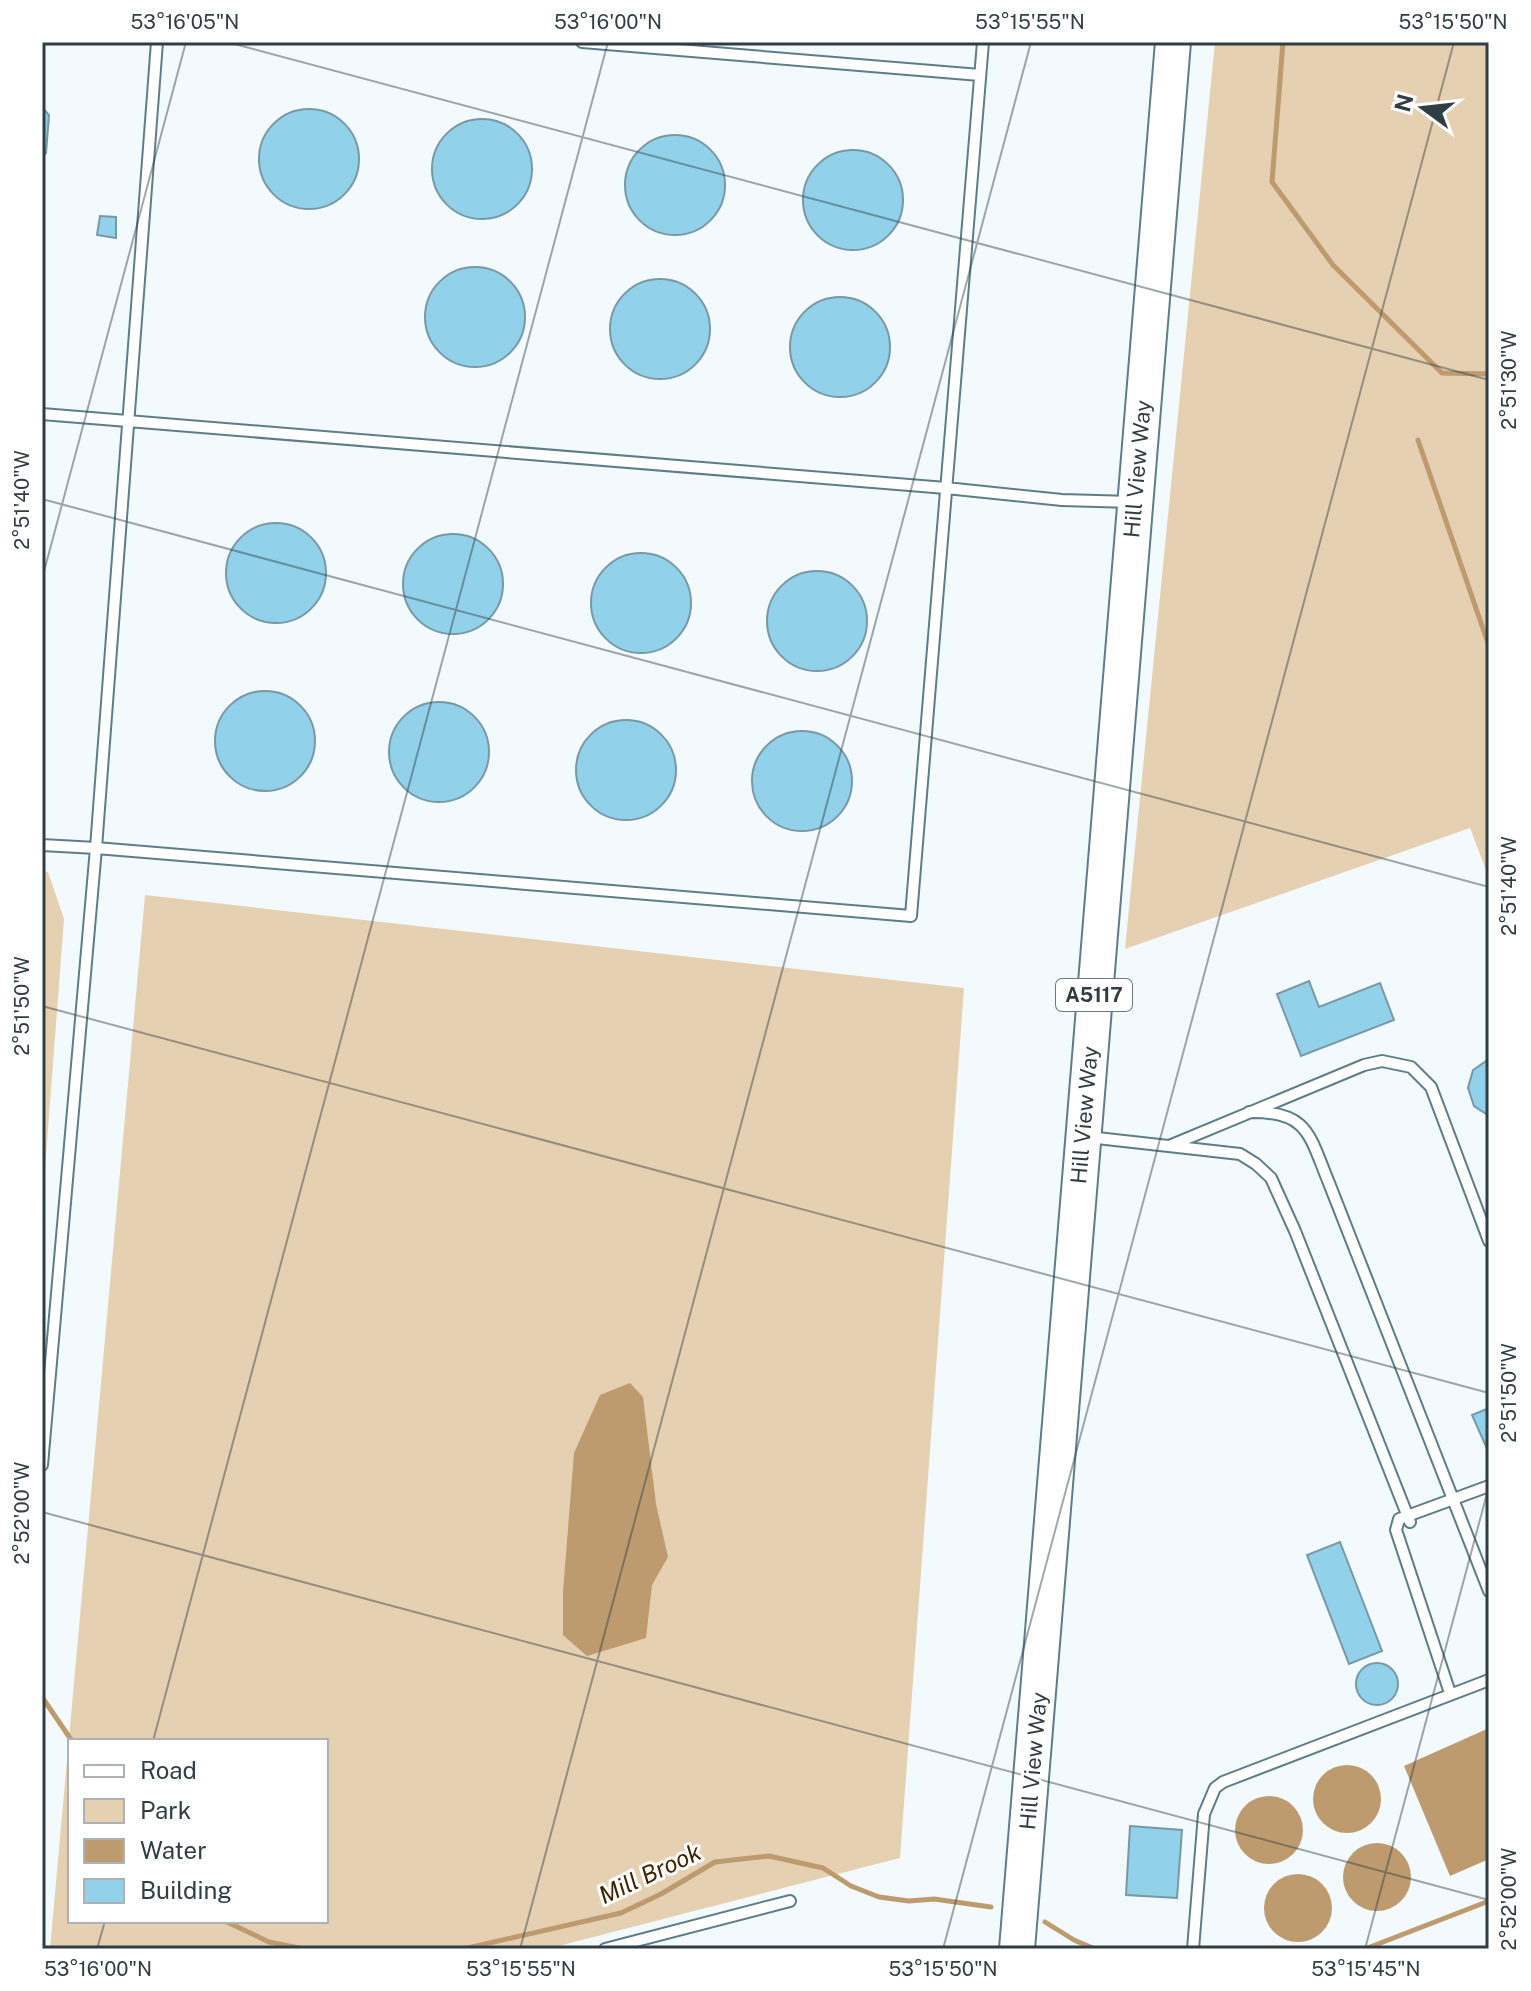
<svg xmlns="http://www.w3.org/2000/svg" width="1531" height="1991" font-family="'Public Sans',sans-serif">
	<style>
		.green { fill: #e6d0b2; fill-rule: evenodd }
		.water { fill: #bd9b6e }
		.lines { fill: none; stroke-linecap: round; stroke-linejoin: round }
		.stream { stroke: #bd9b6e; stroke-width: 5 }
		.building { fill: #92d1ea; stroke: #7898a5; stroke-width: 2 }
		.service-casing { stroke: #5d7d89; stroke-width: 14 }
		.primary-casing { stroke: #5d7d89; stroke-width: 38 }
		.service { stroke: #fff; stroke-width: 10 }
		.primary { stroke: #fff; stroke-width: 34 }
		.ticks { fill: none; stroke: #303e43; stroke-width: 2; stroke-opacity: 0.45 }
		.labels { text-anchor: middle; stroke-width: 6; stroke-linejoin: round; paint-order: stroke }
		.shield { fill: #fff; stroke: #6e787b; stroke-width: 2 }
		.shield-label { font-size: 20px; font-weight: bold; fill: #303e43 }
		.street-label { font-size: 22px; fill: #303e43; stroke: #fff }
		.water-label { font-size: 24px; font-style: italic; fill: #3d2500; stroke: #fff }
		.neatline { fill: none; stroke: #303e43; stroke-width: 3 }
		.ticks-label { font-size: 20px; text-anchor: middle; fill: #303e43 }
	</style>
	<rect width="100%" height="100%" fill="#f3fafd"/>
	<path class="green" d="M1215 42H1489V878L1470 828 1125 949Z
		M42 871 48 872 64 919 42 1208Z
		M145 895 964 988 900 1858 547 1949H50ZM70 1741H326V1921H70Z"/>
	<path class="water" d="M630 1383 643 1397 656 1504 668 1557 652 1585 646 1638 587 1656 563 1635V1592L574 1453 600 1395Z
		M1489 1728V1859L1450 1876 1404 1766Z
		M1313 1799a34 34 0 1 1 68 0a34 34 0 1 1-68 0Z
		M1235 1830a34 34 0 1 1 68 0a34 34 0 1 1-68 0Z
		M1343 1877a34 34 0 1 1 68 0a34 34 0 1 1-68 0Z
		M1264 1908a34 34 0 1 1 68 0a34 34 0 1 1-68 0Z"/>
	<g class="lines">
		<path class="stream" d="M1283 42 1272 182 1333 265 1442 373 1489 374
			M1418 440 1489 646
			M42 1697 72 1741
			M225 1921 269 1942 304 1949
			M1045 1922 1074 1940 1095 1949
			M463 1949 621 1913 661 1894 715 1862 769 1856 823 1868 851 1886 879 1897 909 1901 934 1899 991 1907
			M1365 1949 1489 1901"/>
	</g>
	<path class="building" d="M42 107 49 115 46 153 42 157Z
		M259 159a50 50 0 1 1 100 0a50 50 0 1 1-100 0Z
		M432 169a50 50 0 1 1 100 0a50 50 0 1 1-100 0Z
		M625 185a50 50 0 1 1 100 0a50 50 0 1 1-100 0Z
		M803 200a50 50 0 1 1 100 0a50 50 0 1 1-100 0Z
		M100 216 116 217V238L97 235Z
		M425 317a50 50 0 1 1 100 0a50 50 0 1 1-100 0Z
		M610 329a50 50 0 1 1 100 0a50 50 0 1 1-100 0Z
		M790 347a50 50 0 1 1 100 0a50 50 0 1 1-100 0Z
		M226 573a50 50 0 1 1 100 0a50 50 0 1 1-100 0Z
		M403 584a50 50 0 1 1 100 0a50 50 0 1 1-100 0Z
		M591 603a50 50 0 1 1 100 0a50 50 0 1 1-100 0Z
		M767 621a50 50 0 1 1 100 0a50 50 0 1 1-100 0Z
		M215 741a50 50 0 1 1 100 0a50 50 0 1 1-100 0Z
		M389 752a50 50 0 1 1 100 0a50 50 0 1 1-100 0Z
		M576 770a50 50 0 1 1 100 0a50 50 0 1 1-100 0Z
		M752 781a50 50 0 1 1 100 0a50 50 0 1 1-100 0Z
		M1309 981 1319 1007 1380 983 1394 1020 1301 1056 1277 994Z
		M1489 1059V1116L1474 1106 1468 1088 1473 1070Z
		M1489 1408V1453L1472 1415Z
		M1340 1542 1382 1651 1349 1664 1307 1555Z
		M1356 1684a21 21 0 1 1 42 0a21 21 0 1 1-42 0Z
		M1130 1826 1182 1830 1177 1898 1126 1895Z"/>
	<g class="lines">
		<g class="service-casing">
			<path id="service" d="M582 42 980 75
				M42 414 946 488 1062 500 1132 502
				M42 845 96 848 157 42
				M1249 1112C1309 1111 1309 1135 1329 1183L1489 1591
				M1088 1137 1240 1154 1256 1164 1271 1178 1295 1231 1410 1522
				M1169 1146 1364 1065 1382 1061 1411 1067 1431 1087 1489 1241
				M42 1465 96 848 911 916 983 42
				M1450 1693 1396 1530 1399 1519 1489 1486
				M605 1949 790 1901
				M1193 1949 1204 1814 1215 1788 1223 1782 1489 1680"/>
		</g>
		<g class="primary-casing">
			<path id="primary" d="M1017 1949 1173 42"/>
		</g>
		<use href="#service" class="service"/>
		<use href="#primary" class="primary"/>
	</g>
	<path class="ticks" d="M227 42 1489 380M42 499 1489 887M42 579 186 42M42 1006 1489 1393M42 1512 1489 1900M153 1741 608 42M97 1949 105 1921M520 1949 1031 42M943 1949 1454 42M1365 1949 1489 1486"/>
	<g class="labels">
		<rect class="shield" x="1056" y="979" width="76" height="32" rx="6"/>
		<g class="shield-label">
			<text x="1094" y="1002">A5117</text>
		</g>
		<g class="street-label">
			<text transform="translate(1137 469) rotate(-85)" y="8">Hill View Way</text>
			<text transform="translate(1084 1115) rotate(-85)" y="8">Hill View Way</text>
			<text transform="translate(1033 1761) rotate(-85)" y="8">Hill View Way</text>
		</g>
		<g class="water-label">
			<text transform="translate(650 1874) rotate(-25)" y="8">Mill Brook</text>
		</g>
	</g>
	<rect width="1531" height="1991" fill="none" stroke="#ffffff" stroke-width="88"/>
	<rect x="68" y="1739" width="260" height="184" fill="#ffffff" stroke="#acb2b4" stroke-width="2"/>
	<rect x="84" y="1765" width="40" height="12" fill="#ffffff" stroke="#acb2b4" stroke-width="2"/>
	<text x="140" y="1779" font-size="24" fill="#303e43">Road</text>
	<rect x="84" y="1799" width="40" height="24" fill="#e6d0b2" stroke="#acb2b4" stroke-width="2"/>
	<text x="140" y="1819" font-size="24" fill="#303e43">Park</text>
	<rect x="84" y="1839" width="40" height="24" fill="#bd9b6e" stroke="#acb2b4" stroke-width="2"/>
	<text x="140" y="1859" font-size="24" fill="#303e43">Water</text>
	<rect x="84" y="1879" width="40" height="24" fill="#92d1ea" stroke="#acb2b4" stroke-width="2"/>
	<text x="140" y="1899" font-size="24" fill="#303e43">Building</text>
	<g transform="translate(1423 108) rotate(285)" stroke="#ffffff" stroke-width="6" paint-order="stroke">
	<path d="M0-6L14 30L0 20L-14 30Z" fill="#303e43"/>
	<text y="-12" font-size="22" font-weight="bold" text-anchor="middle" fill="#303e43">N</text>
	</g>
	<rect x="44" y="44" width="1443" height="1903" class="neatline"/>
	<g class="ticks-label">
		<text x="185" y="29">53°16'05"N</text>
		<text x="608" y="29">53°16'00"N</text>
		<text x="1030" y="29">53°15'55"N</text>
		<text x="1453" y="29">53°15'50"N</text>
		<text transform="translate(1509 380) rotate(-90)" y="7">2°51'30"W</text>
		<text transform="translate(22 500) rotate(-90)" y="7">2°51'40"W</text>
		<text transform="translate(1509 886) rotate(-90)" y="7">2°51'40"W</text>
		<text transform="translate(22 1006) rotate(-90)" y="7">2°51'50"W</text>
		<text transform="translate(1509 1393) rotate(-90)" y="7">2°51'50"W</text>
		<text transform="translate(22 1513) rotate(-90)" y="7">2°52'00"W</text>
		<text transform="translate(1509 1899) rotate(-90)" y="7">2°52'00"W</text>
		<text x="98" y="1976">53°16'00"N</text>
		<text x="521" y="1976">53°15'55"N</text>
		<text x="943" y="1976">53°15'50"N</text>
		<text x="1366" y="1976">53°15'45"N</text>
	</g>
</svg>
